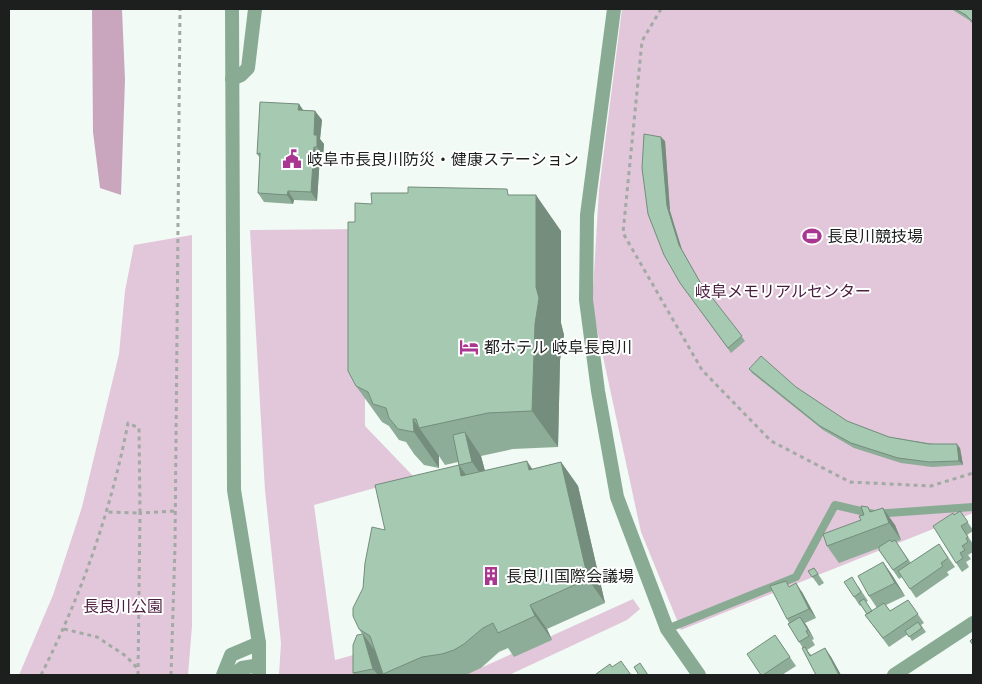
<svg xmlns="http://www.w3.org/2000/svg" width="982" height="684" font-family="Lato,'Noto Sans JP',sans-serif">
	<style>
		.green { fill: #e1c7d9 }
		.water { fill: #c9a6be }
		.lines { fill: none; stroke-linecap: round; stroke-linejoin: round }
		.path { stroke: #a3aaa5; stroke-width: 3; stroke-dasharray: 4 4; stroke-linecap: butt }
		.service { stroke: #89ab94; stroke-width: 8 }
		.minor { stroke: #89ab94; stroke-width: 14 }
		.tertiary { stroke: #89ab94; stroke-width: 14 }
		.wall { fill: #8ead98 }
		.shaded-wall { fill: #748d7c }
		.building { fill: #a5c9b1; stroke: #748d7c }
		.labels { text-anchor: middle; stroke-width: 4; stroke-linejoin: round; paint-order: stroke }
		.poi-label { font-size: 16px; fill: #1c1f1d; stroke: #fff; text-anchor: start }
		.park-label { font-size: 16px; fill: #4a1e3f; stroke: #fff }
	</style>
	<rect width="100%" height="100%" fill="#f1faf4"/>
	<path class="green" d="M622 9H973V513L681 630 641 532 592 306 599 190Z
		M365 229V426L414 477 314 505 335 660 368 651 380 675H279L281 643 265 490 250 230Z
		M192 235V626L188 675H19L53 595 82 507 119 354 125 291 134 245Z
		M633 599 640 609 627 620 509 675H465Z"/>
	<path class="water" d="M92 9H122L125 80 121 195 100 188 93 132Z"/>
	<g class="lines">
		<path class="path" d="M661 9 642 41 623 233 702 370 771 441 850 482 931 486 973 473
			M64 629 97 637 126 656 138 669
			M41 675C81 596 111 511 128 423L139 428 140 513 105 512
			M138 675 140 513 175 511
			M171 675 175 547 180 9"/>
		<path class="service" d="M667 629 796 577 835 505 874 514 973 507"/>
		<path class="minor" d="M232 79 241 75 248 68 255 9
			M223 675 231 655 259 643
			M233 675 242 668 259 665"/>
		<path class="tertiary" d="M232 9 234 490 259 643V675
			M614 9 587 215 586 300 598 391 617 497 667 629 699 675
			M894 675 973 623"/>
	</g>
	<path class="wall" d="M951 9H973V24L969 20Z
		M299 104 303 110 315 111 322 120 320 139 324 144 323 156H320L317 201 294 200 293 204 264 202 258 193 260 158 257 154Z
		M665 141 670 211 682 250 702 285 745 341 731 353 680 283 642 168Z
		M511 195 561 231V323L564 335 560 360 558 447 513 449 481 456 485 471 532 469 561 462 578 486 605 603 547 629 552 640 514 657 508 648 499 652 481 668 466 675H355L353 673 362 634 359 629 363 588 385 530 459 465 458 462 445 465 439 456V468L424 465 414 454 406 442 399 440 389 426 382 422 356 386 355 222 372 204Z
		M749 369 796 387 847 421 889 437 960 448 963 465 932 467 901 463 854 448 823 430 752 373Z
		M960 511 973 530V531L967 535 973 544V546L972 547 973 549V552L968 555 971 559 966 562 969 567 962 572 956 563 954 515Z
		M872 512 895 525 901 540 896 542 911 563 939 544 955 567 947 572 949 575 916 598 902 577 899 579 879 550V548L839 563 827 546Z
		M883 562 892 575 905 596 886 605 890 611 908 600 924 623 921 625 926 632 912 641 908 634 889 647 865 615 867 614 861 605 860 606 854 597 858 586 868 601 866 602 872 611 877 608 869 596Z
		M814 568 824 583 819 586 808 571Z
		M790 586 802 592 816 618 805 623 814 639 812 640 815 645 807 650 812 656 825 648 831 657 841 675H816L803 648 799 642 787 619Z
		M775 635 796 666 782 675H761Z"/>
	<path class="shaded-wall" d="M299 104 305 113 298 110Z
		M315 111 322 120 320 139 324 144 323 156 317 147 314 135Z
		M661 137 665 141 670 211 682 250 703 286 679 245 667 206Z
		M314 147 320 156 317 201 311 192Z
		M288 191 294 200 293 204 287 195Z
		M536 195 561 231V323L564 335 560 360 558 447 532 411 536 287Z
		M413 419 439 456V468L414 432Z
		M465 432 481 456 489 486 472 462Z
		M957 444 960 448 963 465 959 461Z
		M527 461 543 485 529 470Z
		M561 462 578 486 605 603 588 579Z
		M459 465 476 489 461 476Z
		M883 508 895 525 901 540 889 523Z
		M883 562 892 575 905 596 895 583Z
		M796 583 802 592 816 618 809 609Z
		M530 605 547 629 552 640 535 616Z
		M800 617 807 626 814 639 808 630Z
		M363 634 380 658 384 675H378L373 669Z
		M825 648 831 657 841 675H839Z"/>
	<path class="building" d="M955 9H973V22L966 15Z
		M260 102 299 104 298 110 315 111 314 135H317V147H314L311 192 288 191 287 195 258 193 260 153 257 154Z
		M644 134 661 137 667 206 679 245 700 282 742 336 728 348 680 283 664 255 648 214 642 168Z
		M408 187 507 189 508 195H536V287L539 298 535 324 532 411 488 413 419 428 416 419H413L414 432 398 429 389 418 386 408 373 404 368 392 356 386 348 371V222H355V203L372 204 371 193H408Z
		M761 356 796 387 847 421 889 437 929 444H957L959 461 929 462 898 458 851 443 820 426 749 369Z
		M465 432 472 462 459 465 453 435Z
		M527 461 529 470 561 462 588 579 530 605 535 616 498 633 493 623 483 628 464 644 454 650 442 654 422 657 383 674 370 636 359 629 353 616V608L363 588 365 563 372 527 385 530 375 485 459 465 461 476Z
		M861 506 868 507 870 512 883 508 889 523 827 546 823 534 861 520 859 516 864 515Z
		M960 511 968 522 961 526 968 537 966 538 968 542 962 546 965 550 960 553 963 558 956 563 933 526 953 513 954 515Z
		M890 540 892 542 895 540 908 560 893 570 879 550V547Z
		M939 544 948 558 941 563 943 566 910 589 898 571Z
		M883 562 895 583 869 596 858 576Z
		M814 568 818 574 812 577 808 571Z
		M852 577 861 592 854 597 844 582Z
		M786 581 789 587 796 583 809 609 787 619 770 586Z
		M864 599 872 611 867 614 859 602Z
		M908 600 918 614 883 638 865 615 884 603 890 611Z
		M800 617 808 630 806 631 809 636 799 642 788 624Z
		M918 622 922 628 909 637 905 631Z
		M363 634 373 669 353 673V645L357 635Z
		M775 635 790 657 763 675H761L747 654Z
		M973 638V645L970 641Z
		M805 647 810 656 825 648 839 675H816L802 648Z
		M621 661 631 675H597L596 674 610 664 612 667Z
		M640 663 648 675H639L634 667Z"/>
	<defs>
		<g id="civic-bare" transform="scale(1.5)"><path d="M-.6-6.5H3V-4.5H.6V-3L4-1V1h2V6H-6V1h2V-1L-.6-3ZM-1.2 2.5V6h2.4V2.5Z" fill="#a93690" stroke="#fff" stroke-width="2.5" paint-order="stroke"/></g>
		<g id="stadium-bare" transform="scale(1.5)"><path d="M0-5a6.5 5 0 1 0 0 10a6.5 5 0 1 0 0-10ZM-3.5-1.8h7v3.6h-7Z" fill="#a93690" stroke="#fff" stroke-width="2.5" paint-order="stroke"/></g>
		<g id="hotel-bare" transform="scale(1.5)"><path d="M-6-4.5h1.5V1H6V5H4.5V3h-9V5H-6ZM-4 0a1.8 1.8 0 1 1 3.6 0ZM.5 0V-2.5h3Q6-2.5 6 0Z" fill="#a93690" stroke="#fff" stroke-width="2.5" paint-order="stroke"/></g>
		<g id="building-bare" transform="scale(1.5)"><path d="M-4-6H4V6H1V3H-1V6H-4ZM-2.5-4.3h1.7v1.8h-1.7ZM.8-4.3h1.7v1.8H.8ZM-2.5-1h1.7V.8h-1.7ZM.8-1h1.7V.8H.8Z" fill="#a93690" stroke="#fff" stroke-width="2.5" paint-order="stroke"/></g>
	</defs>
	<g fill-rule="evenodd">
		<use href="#civic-bare" x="292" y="159"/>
		<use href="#stadium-bare" x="812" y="236"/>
		<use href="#hotel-bare" x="469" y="347"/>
		<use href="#building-bare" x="491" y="576"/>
	</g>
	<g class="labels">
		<g class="poi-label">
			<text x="307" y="165">岐阜市長良川防災・健康ステーション</text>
			<text x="827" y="242">長良川競技場</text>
			<text x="484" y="353">都ホテル 岐阜長良川</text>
			<text x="506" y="582">長良川国際会議場</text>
		</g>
		<g class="park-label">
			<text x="783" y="297">岐阜メモリアルセンター</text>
			<text x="123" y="612">長良川公園</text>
		</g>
	</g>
	<rect width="982" height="684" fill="none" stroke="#1c1f1d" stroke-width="20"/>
</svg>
